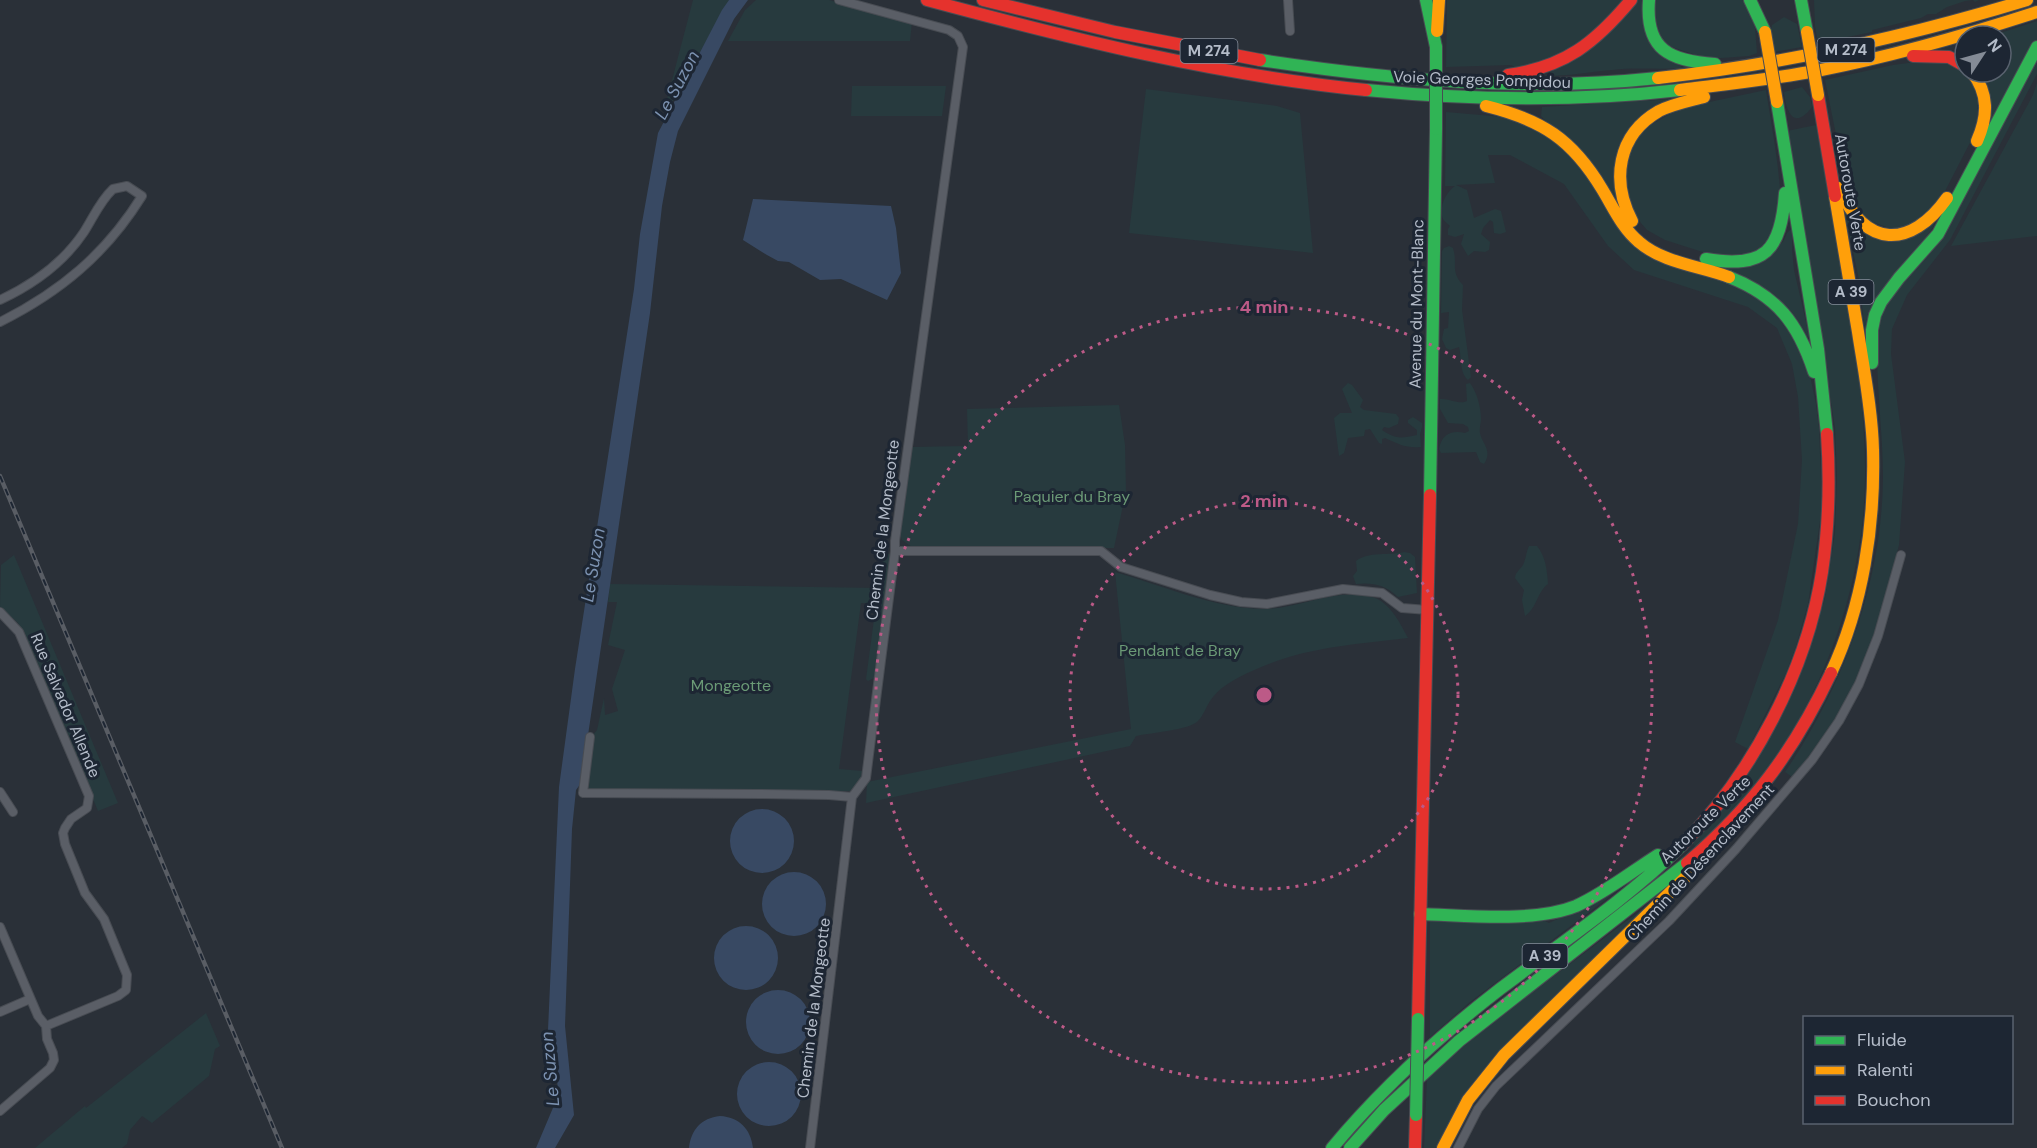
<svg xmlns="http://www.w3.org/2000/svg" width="2037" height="1148" font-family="'DM Sans',sans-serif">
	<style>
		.green { fill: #273a3e }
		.water { fill: #384963 }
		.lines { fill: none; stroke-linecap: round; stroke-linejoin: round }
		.street-casing { stroke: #484c53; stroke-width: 10 }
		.fast-casing { stroke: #484c53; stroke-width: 14 }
		.slow-casing { stroke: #484c53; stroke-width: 14 }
		.jam-casing { stroke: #484c53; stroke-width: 14 }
		.street { stroke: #5a5e66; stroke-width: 8 }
		.fast { stroke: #30b455; stroke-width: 12 }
		.slow { stroke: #ff9f0a; stroke-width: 12 }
		.jam { stroke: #e5322d; stroke-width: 12 }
		.rail-casing { stroke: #595d64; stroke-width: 4.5 }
		.rail { stroke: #1d2633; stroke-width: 2; stroke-dasharray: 7; stroke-linecap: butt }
		.fast-bridge-casing { stroke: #484c53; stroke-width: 14; stroke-linecap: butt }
		.slow-bridge-casing { stroke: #484c53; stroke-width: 14; stroke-linecap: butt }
		.fast-bridge { stroke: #30b455; stroke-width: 12 }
		.slow-bridge { stroke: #ff9f0a; stroke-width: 12 }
		.ring { fill: none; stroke: #bc5a87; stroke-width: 3; stroke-dasharray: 3 6 }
		.labels { text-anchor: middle; stroke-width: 6; stroke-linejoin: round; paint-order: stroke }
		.shield { fill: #1d2633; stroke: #878f9c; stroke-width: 1.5 }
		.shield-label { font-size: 15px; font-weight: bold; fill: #b4bcc9 }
		.street-label { font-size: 16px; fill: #b4bcc9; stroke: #1d2633 }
		.park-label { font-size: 16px; fill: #6b9a76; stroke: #1d2633 }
		.water-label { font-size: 18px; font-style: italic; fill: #7c92b1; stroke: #1d2633 }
		.centre { fill: #bc5a87; stroke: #1d2633; stroke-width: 3 }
		.ring-label { font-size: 18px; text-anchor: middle; font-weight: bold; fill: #bc5a87; stroke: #1d2633; stroke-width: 6; stroke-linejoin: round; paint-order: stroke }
	</style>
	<rect width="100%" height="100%" fill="#2a3038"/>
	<path class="green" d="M693 0H729L672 103 669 105 666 103Z
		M756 0H829L912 22 910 41H728L745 10Z
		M1447 0H1625L1611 17 1554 60 1518 69 1511 65 1446 67Z
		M1637 0H1643L1642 11 1682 68C1658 70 1635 67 1612 70 1589 72 1569 76 1546 76Z
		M1655 0H1744L1755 27 1757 53 1749 56 1708 59 1663 44 1653 12Z
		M1814 0H1979L1975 2 1973 0 1965 1 1947 7 1936 14H1928L1921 18 1872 30V32L1818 43 1815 26Z
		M1784 17 1797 24 1802 47 1774 52 1770 33 1772 25Z
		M2037 21V41L1991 125 1979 72H2001V36H1991Z
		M2037 58V74L1950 240 1907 295 1892 329 1891 354 1905 462 1899 545 1878 625 1855 686 1838 718 1794 778 1785 772C1843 687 1882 583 1883 478 1883 436 1877 393 1877 351 1877 339 1880 327 1881 315Z
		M1931 60 1948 63 1967 74 1978 94 1977 129 1941 199 1920 222 1892 229 1867 220 1848 194 1825 80 1893 65Z
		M2037 83V236L1951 246 2033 95Z
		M852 86H946L942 116H851Z
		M1802 87 1810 97 1812 107C1794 131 1786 112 1784 92Z
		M1146 89 1277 106 1300 113 1313 253 1129 233Z
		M1766 90C1770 118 1787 202 1778 225 1775 235 1762 245 1755 254L1712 255 1665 240 1647 230 1641 223 1629 205 1625 191 1628 153 1645 128 1681 108Z
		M1674 99 1640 118 1618 200 1541 116 1542 107Z
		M1446 112 1515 118 1569 149 1623 233 1755 294 1789 326 1808 366 1816 404 1819 428 1822 507 1808 604 1796 646 1786 673 1748 749 1735 742 1778 620 1798 524 1802 460 1798 397 1792 364 1777 328 1748 307 1634 270 1608 246 1564 184 1510 155H1488L1495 183 1456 185 1467 190 1474 218 1495 209 1501 211 1506 232 1500 234 1494 233 1493 222 1490 220 1483 228 1481 234 1490 242 1489 250 1485 252 1474 251 1468 256 1461 244 1464 234 1455 237 1448 235V229L1450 226C1448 224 1445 222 1443 219 1438 208 1446 192 1455 186H1445Z
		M1816 125C1826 180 1835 236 1845 291 1858 365 1870 440 1863 516 1854 604 1824 686 1774 760 1752 793 1723 820 1696 848L1692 842 1711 821 1817 624 1825 598 1835 533 1837 477 1835 427 1787 131Z
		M1845 213 1862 230 1935 224 1865 331 1862 306 1863 299Z
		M1792 228V249L1794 270 1810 339 1727 269 1783 242 1787 233Z
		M1449 246 1453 248C1458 265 1450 271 1463 285L1462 310 1471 377 1468 380C1459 372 1462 358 1459 347L1450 350 1446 348 1442 339 1444 329 1448 328 1449 312 1441 313 1442 251 1444 248Z
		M1348 383 1352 385 1363 400 1360 407 1364 410 1396 414 1399 418 1398 424 1389 428 1384 427 1382 430C1397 440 1401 438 1417 435V430L1408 423V420L1413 417 1422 423V427L1420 434 1421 447C1405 448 1401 445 1385 438L1382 439V444L1379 443 1370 429 1365 430 1364 436 1348 438 1344 453 1339 456 1334 418 1340 413H1352L1342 389Z
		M1470 383C1477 392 1481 408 1481 419 1481 423 1479 429 1480 433 1482 444 1493 450 1484 464L1480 462 1476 452 1441 453 1439 449C1442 434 1451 430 1465 433L1469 431 1468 427 1463 424 1448 423 1440 409V399C1449 398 1459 405 1467 401L1466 384Z
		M1119 405 1125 445 1126 491 1114 548 912 547 902 540 899 532 911 447 968 446 967 409Z
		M1529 546H1537C1546 557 1547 571 1548 584 1537 592 1537 608 1525 616L1522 600 1524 590 1515 578C1516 571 1519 571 1523 565 1526 559 1526 552 1529 546Z
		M884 552 891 555 877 673 874 678 868 681 866 679 876 604 861 603 839 769 863 771 860 781 850 791H595L586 787 593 735 597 730 604 698 605 715 618 711 612 689 625 650 608 645 617 602H608L610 584 879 588Z
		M1404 552 1410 553 1415 557 1417 593 1398 597C1386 585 1372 582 1356 584L1353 576 1357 571 1356 561C1369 551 1388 556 1404 552Z
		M14 555 118 803 98 811 24 634 18 623 0 607 1 565Z
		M1115 572C1163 586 1213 608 1263 609 1299 609 1335 587 1372 597 1390 602 1400 623 1408 638 1358 644 1306 647 1259 668 1244 674 1223 684 1213 697 1207 704 1204 715 1198 721 1190 730 1149 733 1136 736L1130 746 866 803 867 782 1131 729Z
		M1633 879 1470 1002 1430 1037V921L1543 920 1549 923 1588 905Z
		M1674 885 1488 1066 1439 1148H1424L1427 1078 1479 1033Z
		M206 1013 220 1046 215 1049 209 1076 152 1123 142 1116 130 1130 127 1144 122 1148H35L85 1106 86 1108Z"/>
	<path class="water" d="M729 0H748L734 19 678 131 670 162 662 206 650 313 581 783 576 790 572 829 565 1026 574 1115 555 1148H536L558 1096 557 1077 548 1030 559 787 575 669 634 289 640 234 658 133 722 10Z
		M753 199 891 206 896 228 901 273 887 300 841 279 820 280 789 262 778 261 767 255 743 240Z
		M730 841a32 32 0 1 1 64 0a32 32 0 1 1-64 0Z
		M762 904a32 32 0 1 1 64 0a32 32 0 1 1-64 0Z
		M714 958a32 32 0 1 1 64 0a32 32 0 1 1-64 0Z
		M746 1022a32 32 0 1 1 64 0a32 32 0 1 1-64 0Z
		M737 1094a32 32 0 1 1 64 0a32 32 0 1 1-64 0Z
		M720 1116C739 1117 751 1129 753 1148H689C691 1130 701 1118 720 1116Z"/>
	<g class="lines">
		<g class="street-casing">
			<path id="street" d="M1288 0 1290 31
				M0 300C32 285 64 262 84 232 93 218 100 201 113 189L127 186 142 196C106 254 60 292 0 322
				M895 551H1101L1121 567 1210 595 1241 602 1267 604 1343 589 1382 593 1402 608 1428 610
				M0 612 19 632 89 796 87 808 71 819 65 828 63 833 65 844 85 893 104 919 127 975 126 990 118 996 46 1026
				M590 737 583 793 758 794 829 795 852 797
				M0 792 13 812
				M0 927 38 1016 46 1026 47 1039 53 1053 54 1060 50 1068 0 1111
				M0 1012 30 999
				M810 1148 852 797 866 778 895 551V541L963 47 958 36 949 30 839 0
				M1458 1148 1478 1109 1496 1086 1669 921 1736 849 1812 760 1839 721 1859 684 1878 636 1901 555"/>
		</g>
		<g class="fast-casing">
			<path id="fast" d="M1426 0 1436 47
				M1649 0C1645 50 1670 61 1715 64
				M1750 0 1765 32
				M1801 0 1807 32
				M1260 60C1392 80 1525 92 1658 78
				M1366 90C1469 100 1576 102 1680 90
				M1777 102 1818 349 1827 434
				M1706 259C1765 269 1781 251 1785 193
				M1729 277C1777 296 1798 323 1814 372
				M1872 363V330L1875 315 1881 302 1899 278 1938 234 2037 47
				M1430 495 1436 129
				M1420 914C1465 915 1534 923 1576 906 1605 893 1631 872 1658 855
				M1332 1148C1382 1088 1438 1037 1500 989 1561 943 1627 899 1682 845
				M1350 1148 1384 1110 1459 1041 1687 863"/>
		</g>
		<g class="slow-casing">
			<path id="slow" d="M1437 31 1439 0
				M1972 72C1989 94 1988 116 1977 141
				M1658 78C1784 64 1906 37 2027 0
				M1680 90C1727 84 1774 79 1821 70 1894 56 1966 35 2037 12
				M1486 106C1542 120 1572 139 1602 189 1613 207 1622 228 1639 242 1663 263 1700 266 1729 277
				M1840 188C1864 249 1911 249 1947 198
				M1632 221C1611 181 1617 135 1659 111 1673 104 1689 101 1704 97
				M1831 673C1863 605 1875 525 1873 450 1872 411 1864 371 1858 332 1850 287 1843 241 1835 196
				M1443 1148 1468 1100 1504 1055 1700 863"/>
		</g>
		<g class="jam-casing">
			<path id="jam" d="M927 0C1072 39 1216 75 1366 90
				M983 0 1115 32 1260 60
				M1913 56 1949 57 1965 66
				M1508 75C1565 67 1595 43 1631 0
				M1818 95 1835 196
				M1682 845C1752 775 1807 670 1822 572 1829 526 1830 480 1827 434
				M1687 863C1752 807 1794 751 1831 673
				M1418 1019 1430 495
				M1415 1148 1416 1115"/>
		</g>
		<use href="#street" class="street"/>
		<use href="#fast" class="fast"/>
		<use href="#slow" class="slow"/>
		<use href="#jam" class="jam"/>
		<g class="rail-casing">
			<path id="rail" d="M0 476 282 1148"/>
		</g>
		<use href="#rail" class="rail"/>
		<g class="fast-bridge-casing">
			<path id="fast-bridge" d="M1436 47V129
				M1416 1115 1418 1019"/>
		</g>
		<g class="slow-bridge-casing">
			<path id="slow-bridge" d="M1765 32 1777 102
				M1807 32 1818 95"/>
		</g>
		<use href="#fast-bridge" class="fast-bridge"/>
		<use href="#slow-bridge" class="slow-bridge"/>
	</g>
	<g class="ring">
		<circle cx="1264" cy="695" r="194"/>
		<circle cx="1264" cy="695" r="388"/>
	</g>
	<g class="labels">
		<g class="shield">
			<rect x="1817.5" y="38" width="57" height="24" rx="4.5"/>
			<rect x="1180.5" y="39" width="57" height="24" rx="4.5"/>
			<rect x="1828.5" y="280" width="45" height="24" rx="4.5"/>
			<rect x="1522.5" y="944" width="45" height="24" rx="4.5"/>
		</g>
		<g class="shield-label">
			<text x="1846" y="55">M 274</text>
			<text x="1209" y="56">M 274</text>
			<text x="1851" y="297">A 39</text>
			<text x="1545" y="961">A 39</text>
		</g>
		<g class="street-label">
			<text transform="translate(1482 79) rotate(2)" y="6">Voie Georges Pompidou</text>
			<text transform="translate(1851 192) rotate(80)" y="6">Autoroute Verte</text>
			<text transform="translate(1416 304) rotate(-89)" y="6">Avenue du Mont-Blanc</text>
			<text transform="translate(882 530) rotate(-83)" y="6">Chemin de la Mongeotte</text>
			<text transform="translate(66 705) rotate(67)" y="6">Rue Salvador Allende</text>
			<text transform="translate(1705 819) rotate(-44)" y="6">Autoroute Verte</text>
			<text transform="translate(1700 862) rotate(-47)" y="6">Chemin de Désenclavement</text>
			<text transform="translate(813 1008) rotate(-83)" y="6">Chemin de la Mongeotte</text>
		</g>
		<g class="park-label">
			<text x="1072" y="502">Paquier du Bray</text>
			<text x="1180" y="656">Pendant de Bray</text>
			<text x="731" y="691">Mongeotte</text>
		</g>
		<g class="water-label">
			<text transform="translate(677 85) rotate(-62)" y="6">Le Suzon</text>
			<text transform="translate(593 565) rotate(-81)" y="6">Le Suzon</text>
			<text transform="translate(550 1069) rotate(-95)" y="6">Le Suzon</text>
		</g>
	</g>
	<circle cx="1264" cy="695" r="9" class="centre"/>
	<g class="ring-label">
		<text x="1264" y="313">4 min</text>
		<text x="1264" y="507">2 min</text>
	</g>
	<rect x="1803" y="1016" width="210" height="108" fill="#1d2633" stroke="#59626f" stroke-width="1.5"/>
	<rect x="1815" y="1036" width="30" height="9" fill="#30b455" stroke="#59626f" stroke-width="1.5"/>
	<text x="1857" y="1046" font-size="18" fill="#b4bcc9">Fluide</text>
	<rect x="1815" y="1066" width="30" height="9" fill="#ff9f0a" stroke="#59626f" stroke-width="1.5"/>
	<text x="1857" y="1076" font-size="18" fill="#b4bcc9">Ralenti</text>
	<rect x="1815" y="1096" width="30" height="9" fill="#e5322d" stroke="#59626f" stroke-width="1.5"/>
	<text x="1857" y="1106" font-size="18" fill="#b4bcc9">Bouchon</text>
	<g transform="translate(1983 54) rotate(54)"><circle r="28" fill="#1d2633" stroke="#59626f" stroke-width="1.5"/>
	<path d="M0-4.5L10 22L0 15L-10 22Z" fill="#848b96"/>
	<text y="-9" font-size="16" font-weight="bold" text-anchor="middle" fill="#b4bcc9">N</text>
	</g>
</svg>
